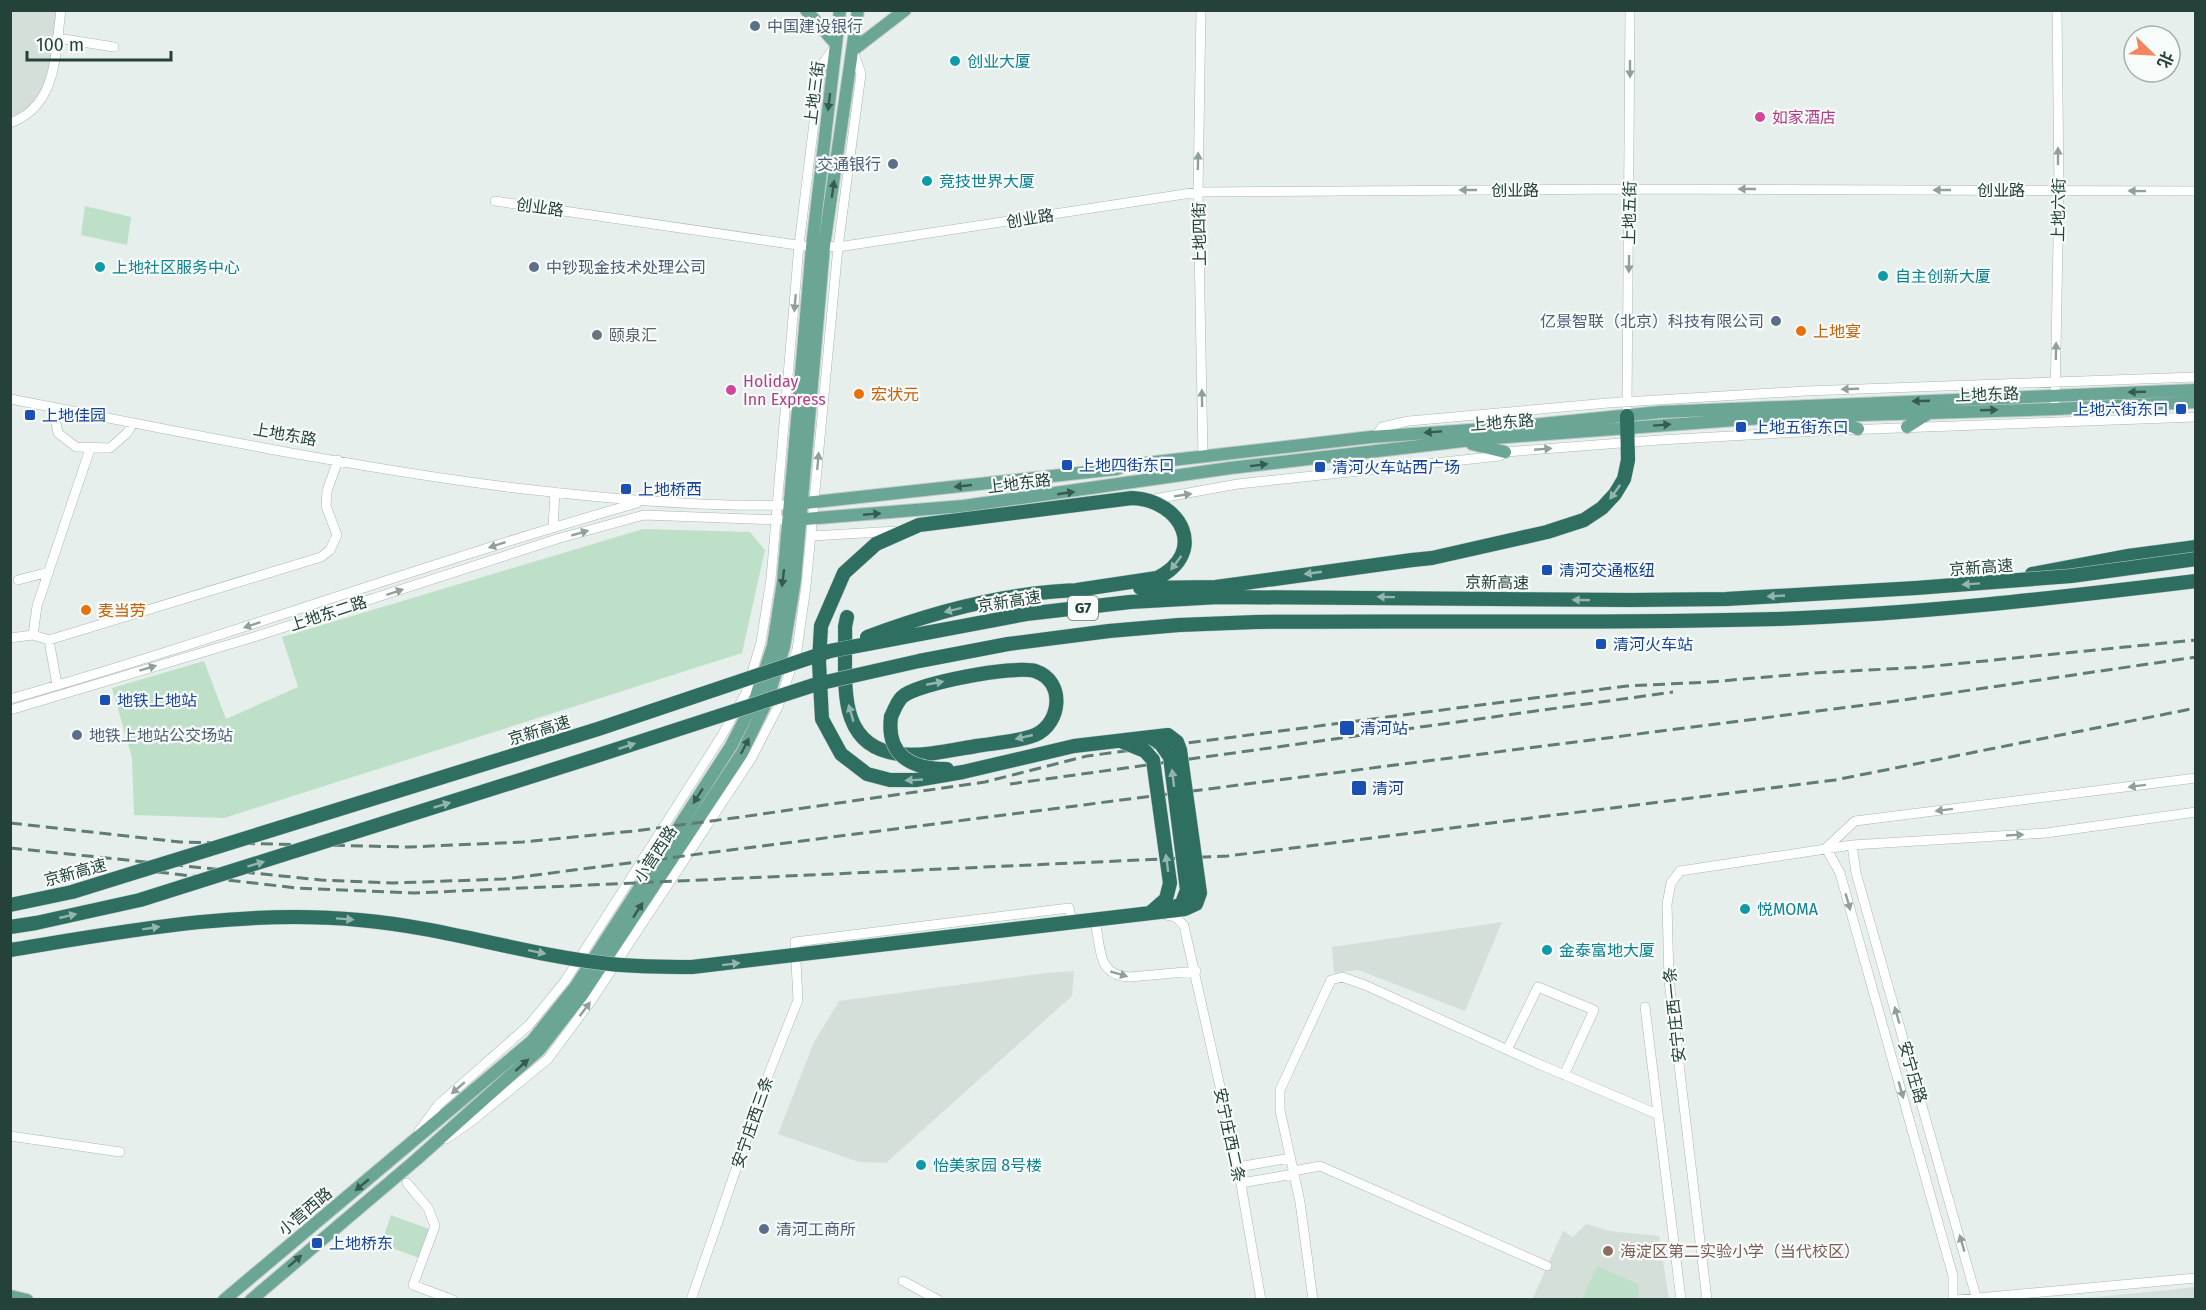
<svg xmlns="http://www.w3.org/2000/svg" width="2206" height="1310" font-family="'Fira Sans','Noto Sans SC',sans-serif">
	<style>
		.built { fill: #d4dfda }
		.green { fill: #bfe0c8 }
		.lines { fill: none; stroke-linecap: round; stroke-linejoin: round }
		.minor-casing { stroke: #a8b8b2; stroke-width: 10 }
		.major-casing { stroke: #c2cac8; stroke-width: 14 }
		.highway-casing { stroke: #c2cac8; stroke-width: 15 }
		.minor { stroke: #fff; stroke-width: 9 }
		.major { stroke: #6aa596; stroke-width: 12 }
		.highway { stroke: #2f6f62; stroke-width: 14 }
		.rail { stroke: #5f7d75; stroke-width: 3; stroke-dasharray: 12 6; stroke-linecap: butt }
		.highway-bridge-casing { stroke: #c2cac8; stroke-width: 15; stroke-linecap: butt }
		.highway-bridge { stroke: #2f6f62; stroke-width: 14 }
		.oneway { fill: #92a09c }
		.oneway2 { fill: #365b51 }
		.oneway3 { fill: #93b5ae }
		.service-dot { fill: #5c6f8a; stroke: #f7fbf9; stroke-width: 2 }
		.culture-dot { fill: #0f9aa8; stroke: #f7fbf9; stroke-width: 2 }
		.hotel-dot { fill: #d1479c; stroke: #f7fbf9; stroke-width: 2 }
		.food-dot { fill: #e8710a; stroke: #f7fbf9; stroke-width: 2 }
		.worship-dot { fill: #6b7280; stroke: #f7fbf9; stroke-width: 2 }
		.transit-dot { fill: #1a4fb4; stroke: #f7fbf9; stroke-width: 2 }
		.education-dot { fill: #8d6e63; stroke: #f7fbf9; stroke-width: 2 }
		.labels { text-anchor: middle; stroke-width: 4.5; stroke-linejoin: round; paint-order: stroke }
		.shield { fill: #f7fbf9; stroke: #637a73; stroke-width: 1.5 }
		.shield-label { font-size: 15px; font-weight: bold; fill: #24423a }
		.service-label { font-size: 16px; fill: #4e5e75; stroke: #f7fbf9; text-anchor: start }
		.culture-label { font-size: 16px; fill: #0d838f; stroke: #f7fbf9; text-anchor: start }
		.street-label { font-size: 16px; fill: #24423a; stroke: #f7fbf9 }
		.hotel-label { font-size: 16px; fill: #b23c85; stroke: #f7fbf9; text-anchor: start }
		.food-label { font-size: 16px; fill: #c56008; stroke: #f7fbf9; text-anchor: start }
		.worship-label { font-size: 16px; fill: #5b616d; stroke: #f7fbf9; text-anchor: start }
		.transit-label { font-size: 16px; fill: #164399; stroke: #f7fbf9; text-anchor: start }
		.education-label { font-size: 16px; fill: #785e54; stroke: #f7fbf9; text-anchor: start }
	</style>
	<rect width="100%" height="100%" fill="#e6efeb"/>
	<path class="built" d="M10 11H61L50 87 10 123Z
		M1502 922 1465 1011 1358 970 1334 973 1332 947Z
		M1074 971 1072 996 886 1163 859 1162 778 1134 814 1042 839 1001 1046 973Z
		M1586 1224 1610 1231 1659 1236 1669 1299 1532 1300 1563 1231 1573 1237Z
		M2195 1287V1299H2074L2159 1291Z"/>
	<path class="green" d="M85 206 131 217 127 245 81 235Z
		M643 529 750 532 765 550 742 653 224 818 134 815 132 758 112 688 204 661 226 719 298 687 282 637Z
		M391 1215 429 1229 419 1258 381 1244Z
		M1597 1266 1638 1284 1639 1295 1637 1299H1582Z"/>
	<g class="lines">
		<g class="minor-casing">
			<path id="minor" d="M1201 10 1198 192 1203 457
				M57 38 114 47
				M10 123C58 106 55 53 61 10
				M495 201 804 246
				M824 246 838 247 1198 192 1629 189 2196 191
				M10 399C178 431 346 467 515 488 604 498 693 507 782 505
				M2055 401 2059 190 2057 10
				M53 407 58 433 76 447 110 448 127 433 133 423
				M1627 407 1630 10
				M1375 437 1382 427 1409 421 1608 403 1805 391 2196 377
				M1149 500 1238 484 1500 456 1505 452 1659 440 1818 431 2196 417
				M553 528 555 492
				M812 536 897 531
				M18 580 49 572
				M33 635 37 606 90 449
				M10 638 33 635 49 640 321 557 330 550 337 535 326 506 327 491 338 460
				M49 640 57 685
				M10 699C221 639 426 563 637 503
				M10 710 254 637 560 538 644 515 781 520
				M1852 845 1856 873 1977 1300
				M1166 915 1176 917 1184 926 1238 1167 1261 1300
				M1096 926C1101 951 1098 976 1130 977L1196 971
				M1645 1007 1681 1300
				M1507 1050 1538 987 1594 1010 1564 1075
				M419 1131 438 1105 529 1025 565 981 721 737 746 693 761 642 771 579 799 245 821 66 835 46
				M10 1136 120 1152
				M446 1139 472 1121 548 1059 591 1001 751 759 778 707 797 650 806 586 838 247 861 74 853 50
				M1238 1167 1290 1158
				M1293 1171 1320 1166 1547 1266
				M407 1183 428 1208 435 1226 413 1285 453 1300
				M1241 1183 1294 1174
				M903 1281 938 1300
				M691 1300 769 1073 798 1000 795 942 1069 908 1071 917 1079 920
				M1313 1300 1300 1202 1280 1110V1090L1331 980 1342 977 1365 985 1534 1062 1657 1114
				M1707 1300 1669 980 1667 904 1671 883 1680 871 1852 845 2046 833 2196 812
				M1953 1300V1276L1840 873 1826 848 1855 821 2196 778
				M1956 1300 2196 1278"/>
		</g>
		<g class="major-casing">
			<path id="major" d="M806 10 836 44
				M853 50 905 10
				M1830 417 1858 429
				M1907 427 1929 413
				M1472 444 1505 452
				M796 504 1116 469 1129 465 1371 437 1513 427 1660 412 2196 390
				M793 520 964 506 1230 468 1480 439 1762 418 2055 409 2196 402
				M10 1296 27 1300
				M224 1300 532 1041 576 986 731 746 756 697 773 646 783 582 812 247 840 10
				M251 1300 417 1159 539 1050 582 995 742 753 767 701 784 647 795 580 824 246 858 10"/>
		</g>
		<g class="highway-casing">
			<path id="highway" d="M1412 560 1432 558 1547 532 1584 520 1602 508 1615 494 1624 479 1628 460 1627 416
				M2032 574 2128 556 2196 547
				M847 617 845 627C846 655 842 693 851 718 870 771 935 753 976 746 995 743 1017 742 1035 735 1061 724 1066 681 1035 671 1015 665 917 683 902 697 897 702 894 710 891 717"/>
		</g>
		<use href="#minor" class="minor"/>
		<use href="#major" class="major"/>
		<use href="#highway" class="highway"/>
		<path class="rail" d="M1010 784 1673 692
			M10 823 180 842 409 847 523 842 634 831 734 818 985 782 1087 756 1627 686 1709 682 1814 673 1924 667 2196 640
			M10 848 321 880 393 883 504 879 1896 701 2196 657
			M157 872 297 888 414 893 1228 856 1835 780 2196 708"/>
		<g class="highway-bridge-casing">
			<path id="highway-bridge" d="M1140 588 1216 587 1412 560
				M867 637C936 611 1012 591 1085 590
				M891 717C886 756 912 769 947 769
				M1150 737 1160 743 1170 757 1187 890 1182 903 1171 910
				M1123 742 1145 751 1153 760 1170 883 1166 899 1150 913
				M10 905 72 892 598 729 830 651 1026 614 1130 602 1219 597 1631 600 1726 599 1916 588 2071 576 2196 559
				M10 927 36 923 140 900 596 756 817 684 919 661 1008 644 1109 631 1179 625 1256 622C1430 620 1603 624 1776 619 1917 614 2056 598 2196 581
				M10 950C126 931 241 909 359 920 444 927 525 955 610 964 637 967 664 967 692 967L1185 909 1196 904 1200 893 1180 750 1177 742 1168 735 1074 746 963 772 916 780H890L867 774 841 754 822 719 819 662 821 626 844 573 876 544 919 525 1132 498C1182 500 1208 553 1157 578L1077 590"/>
		</g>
		<use href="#highway-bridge" class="highway-bridge"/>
	</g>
	<defs><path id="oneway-solid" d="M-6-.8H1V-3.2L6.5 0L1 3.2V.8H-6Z" transform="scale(1.5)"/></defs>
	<g class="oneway">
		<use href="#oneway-solid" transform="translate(1630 69) rotate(90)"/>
		<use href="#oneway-solid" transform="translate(2058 156) rotate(-90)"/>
		<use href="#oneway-solid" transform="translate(1198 161) rotate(-89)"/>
		<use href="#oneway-solid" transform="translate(1747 189) rotate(-180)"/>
		<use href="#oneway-solid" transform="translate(1468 190) rotate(180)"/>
		<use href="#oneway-solid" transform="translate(1942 190) rotate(-180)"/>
		<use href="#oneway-solid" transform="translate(2137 191) rotate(-179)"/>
		<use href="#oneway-solid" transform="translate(1629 264) rotate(91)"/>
		<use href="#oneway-solid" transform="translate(795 303) rotate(95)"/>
		<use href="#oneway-solid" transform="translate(2056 351) rotate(-89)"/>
		<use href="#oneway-solid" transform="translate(1850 389) rotate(178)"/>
		<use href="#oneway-solid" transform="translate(1202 398) rotate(-91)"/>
		<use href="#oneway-solid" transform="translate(1543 449) rotate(-5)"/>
		<use href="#oneway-solid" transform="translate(818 461) rotate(-85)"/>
		<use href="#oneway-solid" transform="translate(1183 495) rotate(-9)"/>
		<use href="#oneway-solid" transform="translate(580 533) rotate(-16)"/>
		<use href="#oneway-solid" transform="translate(497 545) rotate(162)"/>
		<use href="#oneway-solid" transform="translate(395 592) rotate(-18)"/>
		<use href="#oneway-solid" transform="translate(252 625) rotate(162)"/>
		<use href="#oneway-solid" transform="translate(148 668) rotate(-17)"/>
		<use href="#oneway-solid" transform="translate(2137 786) rotate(173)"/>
		<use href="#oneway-solid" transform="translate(1944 810) rotate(173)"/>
		<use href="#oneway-solid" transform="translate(2015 835) rotate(-3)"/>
		<use href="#oneway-solid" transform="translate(1848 902) rotate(74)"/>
		<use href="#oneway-solid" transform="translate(1119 974) rotate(16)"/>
		<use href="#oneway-solid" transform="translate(585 1009) rotate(-53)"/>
		<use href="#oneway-solid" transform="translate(1897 1015) rotate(-106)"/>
		<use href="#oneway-solid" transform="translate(458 1088) rotate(139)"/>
		<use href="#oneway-solid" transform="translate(1901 1090) rotate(74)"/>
		<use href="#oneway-solid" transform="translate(1962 1243) rotate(-106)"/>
	</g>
	<g class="oneway2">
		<use href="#oneway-solid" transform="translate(829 102) rotate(97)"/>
		<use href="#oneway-solid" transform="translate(833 189) rotate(-82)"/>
		<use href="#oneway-solid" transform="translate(2137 392) rotate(178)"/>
		<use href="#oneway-solid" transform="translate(1921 401) rotate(178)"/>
		<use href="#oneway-solid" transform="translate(1989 410) rotate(-2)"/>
		<use href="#oneway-solid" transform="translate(1662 425) rotate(-4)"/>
		<use href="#oneway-solid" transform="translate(1433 432) rotate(176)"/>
		<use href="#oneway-solid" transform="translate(1259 465) rotate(-7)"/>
		<use href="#oneway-solid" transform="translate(963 486) rotate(174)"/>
		<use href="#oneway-solid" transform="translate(1066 493) rotate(-8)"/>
		<use href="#oneway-solid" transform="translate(872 514) rotate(-5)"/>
		<use href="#oneway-solid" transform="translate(783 578) rotate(97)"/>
		<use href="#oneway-solid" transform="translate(745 746) rotate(-63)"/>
		<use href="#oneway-solid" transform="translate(698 796) rotate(123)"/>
		<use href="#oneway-solid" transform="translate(638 910) rotate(-57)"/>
		<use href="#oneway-solid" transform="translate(522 1065) rotate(-42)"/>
		<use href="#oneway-solid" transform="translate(362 1185) rotate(140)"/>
		<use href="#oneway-solid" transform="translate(295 1261) rotate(-41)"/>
	</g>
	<g class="oneway3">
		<use href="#oneway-solid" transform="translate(1615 492) rotate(126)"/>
		<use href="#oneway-solid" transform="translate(1176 563) rotate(127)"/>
		<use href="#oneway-solid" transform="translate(1313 573) rotate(172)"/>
		<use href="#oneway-solid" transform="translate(1971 584) rotate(176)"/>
		<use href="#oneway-solid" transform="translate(1776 596) rotate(177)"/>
		<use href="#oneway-solid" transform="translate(1386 597) rotate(-179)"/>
		<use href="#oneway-solid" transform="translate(1581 600) rotate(-179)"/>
		<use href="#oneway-solid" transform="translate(953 610) rotate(166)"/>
		<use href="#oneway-solid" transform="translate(935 683) rotate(-11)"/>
		<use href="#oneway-solid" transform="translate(851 713) rotate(-106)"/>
		<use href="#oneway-solid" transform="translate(1024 737) rotate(167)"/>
		<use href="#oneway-solid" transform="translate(627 746) rotate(-18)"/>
		<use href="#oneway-solid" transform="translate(1173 778) rotate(-97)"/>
		<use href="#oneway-solid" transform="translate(914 780) rotate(177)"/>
		<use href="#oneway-solid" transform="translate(442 805) rotate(-17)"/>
		<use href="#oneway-solid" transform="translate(1167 863) rotate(-98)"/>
		<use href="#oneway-solid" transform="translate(256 864) rotate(-17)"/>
		<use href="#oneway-solid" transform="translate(68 916) rotate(-13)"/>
		<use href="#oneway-solid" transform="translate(345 919) rotate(4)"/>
		<use href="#oneway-solid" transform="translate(151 928) rotate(-9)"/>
		<use href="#oneway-solid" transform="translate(537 952) rotate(12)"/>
		<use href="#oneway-solid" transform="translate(731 964) rotate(-7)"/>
	</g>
	<g class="service-dot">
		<circle cx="755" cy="26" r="6"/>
		<circle cx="893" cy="164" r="6"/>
		<circle cx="534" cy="267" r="6"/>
		<circle cx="1776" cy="321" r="6"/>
		<circle cx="77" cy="735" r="6"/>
		<circle cx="764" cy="1229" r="6"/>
	</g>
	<g class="culture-dot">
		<circle cx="955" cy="61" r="6"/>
		<circle cx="927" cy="181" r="6"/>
		<circle cx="100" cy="267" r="6"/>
		<circle cx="1883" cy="276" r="6"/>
		<circle cx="1745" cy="909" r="6"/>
		<circle cx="1547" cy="950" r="6"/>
		<circle cx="921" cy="1165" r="6"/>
	</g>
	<g class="hotel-dot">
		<circle cx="1760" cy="117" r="6"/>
		<circle cx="731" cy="390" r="6"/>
	</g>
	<g class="food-dot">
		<circle cx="1801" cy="331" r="6"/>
		<circle cx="859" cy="394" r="6"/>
		<circle cx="86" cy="610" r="6"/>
	</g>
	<circle class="worship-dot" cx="597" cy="335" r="6"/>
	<g class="transit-dot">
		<rect x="2175" y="403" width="12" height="12" rx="3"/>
		<rect x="24" y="409" width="12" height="12" rx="3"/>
		<rect x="1735" y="421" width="12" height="12" rx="3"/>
		<rect x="1061" y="459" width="12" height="12" rx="3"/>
		<rect x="1314" y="461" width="12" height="12" rx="3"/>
		<rect x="620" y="483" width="12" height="12" rx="3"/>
		<rect x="1541" y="564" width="12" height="12" rx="3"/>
		<rect x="1595" y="638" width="12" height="12" rx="3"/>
		<rect x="99" y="694" width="12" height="12" rx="3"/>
		<rect x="1339" y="720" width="16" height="16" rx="3"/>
		<rect x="1351" y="780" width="16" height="16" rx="3"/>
		<rect x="311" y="1237" width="12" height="12" rx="3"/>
	</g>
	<circle class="education-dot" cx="1608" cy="1251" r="6"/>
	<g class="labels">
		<rect class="shield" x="1068" y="596" width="30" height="24" rx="4.5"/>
		<g class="shield-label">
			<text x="1083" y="613">G7</text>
		</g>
		<g class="service-label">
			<text x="767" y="32">中国建设银行</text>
			<text x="881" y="170" text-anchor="end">交通银行</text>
			<text x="546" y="273">中钞现金技术处理公司</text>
			<text x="1764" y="327" text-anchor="end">亿景智联（北京）科技有限公司</text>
			<text x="89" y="741">地铁上地站公交场站</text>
			<text x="776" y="1235">清河工商所</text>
		</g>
		<g class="culture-label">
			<text x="967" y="67">创业大厦</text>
			<text x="939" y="187">竞技世界大厦</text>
			<text x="112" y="273">上地社区服务中心</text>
			<text x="1895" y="282">自主创新大厦</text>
			<text x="1757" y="915">悦MOMA</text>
			<text x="1559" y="956">金泰富地大厦</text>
			<text x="933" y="1171">怡美家园 8号楼</text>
		</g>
		<g class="street-label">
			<text transform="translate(814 93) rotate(-83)" y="6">上地三街</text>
			<text x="1515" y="196">创业路</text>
			<text x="2001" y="196">创业路</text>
			<text transform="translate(540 207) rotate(8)" y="6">创业路</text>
			<text transform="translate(2058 210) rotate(-89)" y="6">上地六街</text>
			<text transform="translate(1629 213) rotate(-89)" y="6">上地五街</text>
			<text transform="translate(1030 218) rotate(-9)" y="6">创业路</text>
			<text transform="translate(1199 234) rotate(-91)" y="6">上地四街</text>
			<text transform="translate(1987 394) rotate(-2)" y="6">上地东路</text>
			<text transform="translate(1502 422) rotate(-4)" y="6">上地东路</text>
			<text transform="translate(285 434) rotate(10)" y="6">上地东路</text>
			<text transform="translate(1019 483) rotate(-7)" y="6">上地东路</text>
			<text transform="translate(1981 567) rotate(-4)" y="6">京新高速</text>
			<text transform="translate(1497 582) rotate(1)" y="6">京新高速</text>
			<text transform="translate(1009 601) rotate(-9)" y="6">京新高速</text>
			<text transform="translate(328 613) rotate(-18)" y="6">上地东二路</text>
			<text transform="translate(539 730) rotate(-17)" y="6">京新高速</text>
			<text transform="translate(655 854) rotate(-57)" y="6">小营西路</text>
			<text transform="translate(75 872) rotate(-15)" y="6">京新高速</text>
			<text transform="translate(1674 1015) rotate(-96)" y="6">安宁庄西一条</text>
			<text transform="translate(1913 1072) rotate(74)" y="6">安宁庄路</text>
			<text transform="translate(752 1122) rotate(-71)" y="6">安宁庄西三条</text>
			<text transform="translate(1230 1135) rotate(78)" y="6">安宁庄西二条</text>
			<text transform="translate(305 1211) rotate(-40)" y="6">小营西路</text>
		</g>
		<g class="hotel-label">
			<text x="1772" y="123">如家酒店</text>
			<text x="743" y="387">Holiday<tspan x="743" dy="18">Inn Express</tspan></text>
		</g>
		<g class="food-label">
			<text x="1813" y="337">上地宴</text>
			<text x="871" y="400">宏状元</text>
			<text x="98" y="616">麦当劳</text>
		</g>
		<g class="worship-label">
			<text x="609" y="341">颐泉汇</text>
		</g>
		<g class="transit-label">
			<text x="2169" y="415" text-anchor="end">上地六街东口</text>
			<text x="42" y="421">上地佳园</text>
			<text x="1753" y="433">上地五街东口</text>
			<text x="1079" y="471">上地四街东口</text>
			<text x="1332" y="473">清河火车站西广场</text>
			<text x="638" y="495">上地桥西</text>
			<text x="1559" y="576">清河交通枢纽</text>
			<text x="1613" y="650">清河火车站</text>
			<text x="117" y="706">地铁上地站</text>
			<text x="1360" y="734">清河站</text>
			<text x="1372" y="794">清河</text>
			<text x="329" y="1249">上地桥东</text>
		</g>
		<g class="education-label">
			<text x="1620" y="1257">海淀区第二实验小学（当代校区）</text>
		</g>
	</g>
	<rect width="2206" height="1310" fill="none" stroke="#24423a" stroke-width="24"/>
	<g transform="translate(2152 54) rotate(114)"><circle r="28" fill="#f7fbf9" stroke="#a3b1ad" stroke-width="1.5"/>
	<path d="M0-4.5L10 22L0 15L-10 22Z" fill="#f4845f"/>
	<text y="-9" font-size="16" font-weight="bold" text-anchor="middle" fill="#24423a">北</text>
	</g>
	<path d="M27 51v9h144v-9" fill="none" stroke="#24423a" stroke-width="3"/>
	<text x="36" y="51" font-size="18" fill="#24423a" stroke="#f7fbf9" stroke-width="4.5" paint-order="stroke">100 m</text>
</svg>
